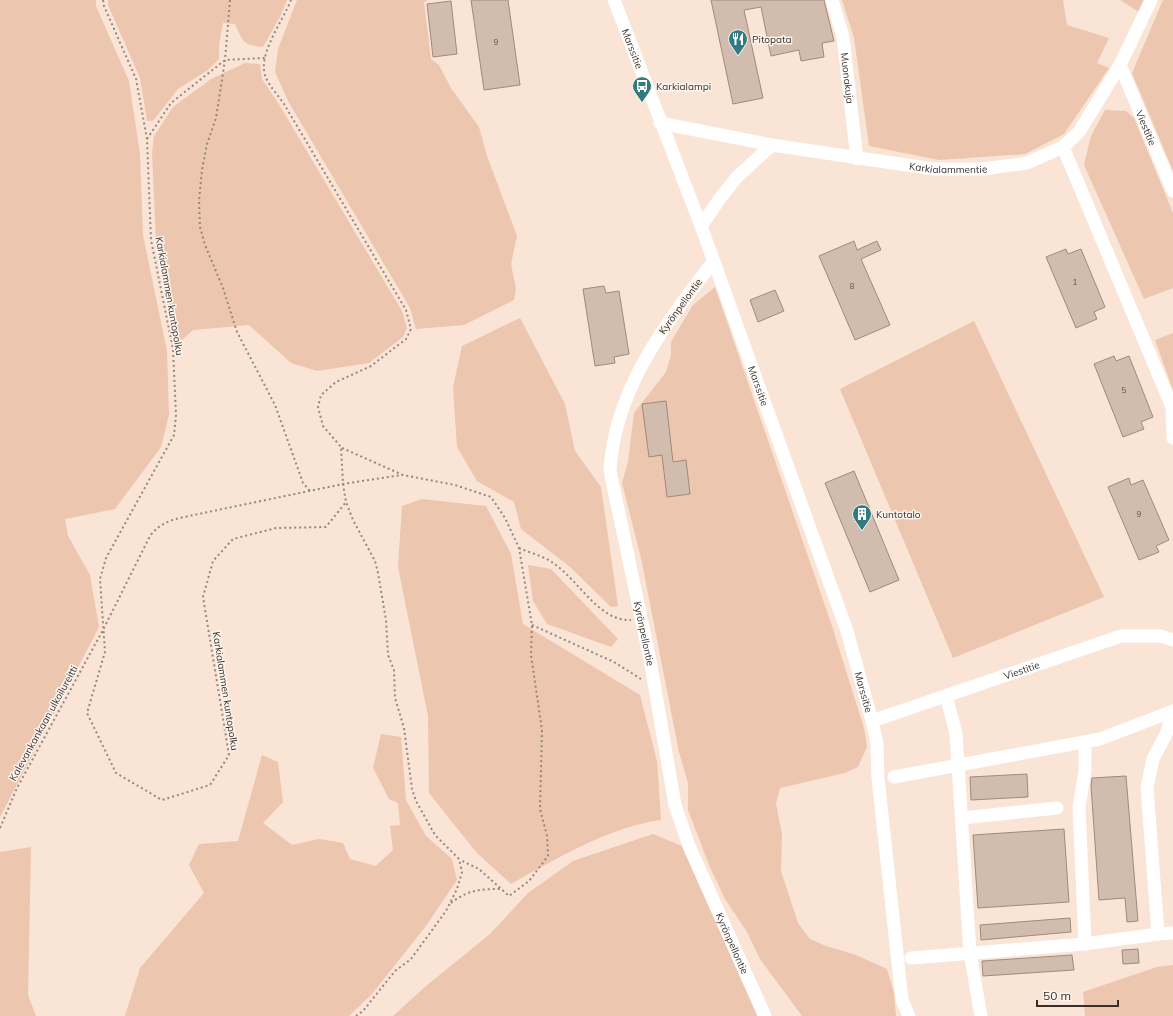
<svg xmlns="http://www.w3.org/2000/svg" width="1173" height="1016" font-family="Mulish,sans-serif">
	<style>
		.green { fill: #ecc6ae }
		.building { fill: #d1bcae; stroke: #9f8a7d }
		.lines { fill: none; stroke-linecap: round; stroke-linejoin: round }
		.path { stroke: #96877d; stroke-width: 2; stroke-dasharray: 2 3; stroke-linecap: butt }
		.minor { stroke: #fff; stroke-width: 13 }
		.labels { text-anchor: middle; stroke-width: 3; stroke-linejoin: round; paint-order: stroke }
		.number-label { font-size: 8px; fill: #5e524b }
		.poi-label { font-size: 10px; fill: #382f2a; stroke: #fdf4ee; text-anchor: start }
		.street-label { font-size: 10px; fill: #382f2a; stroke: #fdf4ee }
	</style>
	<rect width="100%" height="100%" fill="#fae4d5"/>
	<path class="green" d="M0 0H96V6L129 81 140 154 143 235 167 351 169 415 161 447 115 509 65 519 68 536 90 575 99 627 0 817Z
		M108 0H287L280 17 263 47C243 45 243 42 235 24L223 23 219 45V59L208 70 178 89 153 121H147L140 78 108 5Z
		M297 0H428L424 2 431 59 439 65 451 88 479 127 487 156 517 236 511 264 516 289 514 300 464 325 416 329 410 308 288 101 275 72 278 49Z
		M842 0H1063L1067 25 1109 38 1097 63 1109 68 1064 134 1025 154 939 160 869 146 854 38Z
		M1120 0H1145L1139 12Z
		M1163 0H1173V171L1132 73Z
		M245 63 260 64 262 79 280 106 402 311 407 328 403 337 369 363 317 371 291 363 249 325 193 330 183 339 176 341 156 242 152 153 154 136 173 107 211 79Z
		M1105 110 1126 111 1134 118 1173 213V288L1144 299 1084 165 1091 136Z
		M715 287 830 620 864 728 867 747 858 767 845 773 780 788 776 804 782 834 781 871 798 923 810 939 826 946 856 955 887 969 894 993 896 1016H802L760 959 747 932 725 899 709 865 688 810V783L679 752 641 558 622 483 628 462 634 413 666 372 671 355V342L693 305Z
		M520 318 565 404 575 451 601 487 618 606 611 607 569 566 521 529 514 502 477 481 457 447 453 387 462 346Z
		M974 321 1104 597 953 658 840 389Z
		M1173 333V390L1155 340Z
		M422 499 486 506 511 554 523 624 640 695 657 761 661 820C609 827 556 859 511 884L476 852 429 793 428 716 398 567 402 506Z
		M528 565 551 569 618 639 611 647 547 624 533 601Z
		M381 734 401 737 406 800 426 836 452 859 457 880 426 926 372 994 349 1016H125L140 968 204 893 189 865 199 844 238 841 262 755 278 762 283 802 263 823 292 845 319 839 343 843 350 859 376 866 393 850 390 826 400 825 398 803 389 799 373 768Z
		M653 834 682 846 757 1016H393L426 986 490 934 528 893 573 861Z
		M31 847 28 995 36 1016H0V852Z
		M1173 965V1016H1085L1083 992 1157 967Z"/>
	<path class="building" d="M471 0H508L520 85 484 90Z
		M711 0H824L834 41 822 43 824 57 801 61 799 50 771 56 761 7 744 10 763 98 733 104Z
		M451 1 457 54 433 57 427 4Z
		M854 241 857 250 877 241 881 250 861 259 890 325 855 340 819 256Z
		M1066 249 1068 254 1081 249 1105 307 1094 312 1097 319 1076 328 1046 257Z
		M604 286 606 293 619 291 629 354 614 357 615 363 595 366 583 289Z
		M775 290 784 311 758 322 750 300Z
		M1114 356 1116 361 1129 356 1153 417 1141 422 1144 429 1123 437 1094 364Z
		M666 401 673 462 686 460 690 494 667 497 662 455 649 457 642 404Z
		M854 471 899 580 870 592 825 483Z
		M1129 478 1131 485 1143 480 1169 540 1156 546 1159 552 1139 560 1108 487Z
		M1027 774 1028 797 971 800 970 777Z
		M1126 776 1138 921 1127 922 1125 898 1099 900 1091 786 1092 778Z
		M1064 829 1069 902 978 908 973 835Z
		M1070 918 1071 932 981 940 980 925Z
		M1138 949 1139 963 1123 964 1122 950Z
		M1072 955 1074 970 983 976 982 961Z"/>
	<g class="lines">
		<path class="path" d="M103 0 104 6 136 79 147 139 151 240 173 349 176 415 174 435 106 558 100 579 105 652 87 713 116 773 162 800 210 785 229 755 203 597 213 561 233 539 276 528 326 527 346 502
			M230 0 225 60 216 118 207 144 202 170 199 201 200 227 205 245 223 288 237 332 275 405 303 483 310 491
			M291 0C283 21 256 56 266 78 270 87 278 95 284 104L406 310 411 329 406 339 371 366 336 382 321 395 318 407 323 426 341 447 343 484 346 502 353 520 375 561 378 573 386 620 388 655 394 670 395 698 404 728 412 789 416 801 435 835 459 859 462 872 457 889 446 911 411 959 395 971 363 1011 356 1016
			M147 139 171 103 225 60 265 58
			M342 448 403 475 455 485 491 497 505 518 519 548 532 625 531 655 542 730 540 809 547 836 548 856 529 881 509 896 479 869 460 860
			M519 548C530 553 544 556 553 563 578 579 599 622 631 620
			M532 625 614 662 641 679
			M0 828 17 788 104 628 150 536C159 524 170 520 184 517L343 484 402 475
			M451 903C468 890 479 889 501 889"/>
		<g class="minor">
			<path id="s1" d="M614 0 701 226 847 631 872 721 877 744 878 778 902 1000 909 1016"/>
			<path id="s2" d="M832 0 843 37 857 159"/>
			<path id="s3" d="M1120 65 1173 191"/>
			<path id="s4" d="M660 123 772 145 933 169H982L1027 163 1063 147 1079 132 1120 65 1151 0"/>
			<path d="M1063 147 1172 407 1173 438"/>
			<path d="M701 226 721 197 737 177 772 145"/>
			<path id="s5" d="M713 262C666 323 614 390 610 471L650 660 675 805 689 846 765 1016"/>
			<path d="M946 696 956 733 970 953 981 1016"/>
			<path id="s6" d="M872 721 1121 636H1160L1173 640"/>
			<path d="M894 777 1100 739 1173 711"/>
			<path d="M962 818 1057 808"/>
			<path d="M1158 934 1147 787 1153 759 1167 732 1173 713"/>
			<path d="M1085 944 1079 807 1085 771V742"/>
			<path d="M911 958 1085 944 1158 934 1173 933"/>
		</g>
	</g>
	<defs>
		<g id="restaurant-pin" transform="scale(1)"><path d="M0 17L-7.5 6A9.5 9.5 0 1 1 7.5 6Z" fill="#327a82" stroke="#fdf4ee"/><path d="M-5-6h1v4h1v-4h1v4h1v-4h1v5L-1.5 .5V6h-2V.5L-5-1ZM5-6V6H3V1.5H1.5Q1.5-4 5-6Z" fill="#fff"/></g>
		<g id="bus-pin" transform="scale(1)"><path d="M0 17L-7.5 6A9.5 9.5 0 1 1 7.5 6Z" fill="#327a82" stroke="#fdf4ee"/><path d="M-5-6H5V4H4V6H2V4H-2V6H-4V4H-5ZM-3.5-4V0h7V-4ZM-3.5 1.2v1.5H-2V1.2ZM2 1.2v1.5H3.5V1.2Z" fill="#fff"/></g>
		<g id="building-pin" transform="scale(1)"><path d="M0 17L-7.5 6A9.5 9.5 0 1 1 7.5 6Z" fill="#327a82" stroke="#fdf4ee"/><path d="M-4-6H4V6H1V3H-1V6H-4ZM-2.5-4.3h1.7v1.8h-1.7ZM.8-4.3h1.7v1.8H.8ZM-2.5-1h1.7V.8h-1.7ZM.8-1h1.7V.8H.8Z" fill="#fff"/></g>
	</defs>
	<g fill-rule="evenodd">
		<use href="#restaurant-pin" x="738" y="39"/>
		<use href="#bus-pin" x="642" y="86"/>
		<use href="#building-pin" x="862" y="514"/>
	</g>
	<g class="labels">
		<g class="number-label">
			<text x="496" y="45">9</text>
			<text x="1075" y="285">1</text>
			<text x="852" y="289">8</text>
			<text x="1124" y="393">5</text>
			<text x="1139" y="517">9</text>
		</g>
		<g class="poi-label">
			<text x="752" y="43">Pitopata</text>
			<text x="656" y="90">Karkialampi</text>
			<text x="876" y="518">Kuntotalo</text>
		</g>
		<g class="street-label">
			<text dy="4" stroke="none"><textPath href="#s1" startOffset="52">Marssitie</textPath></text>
			<text dy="4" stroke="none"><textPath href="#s2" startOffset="80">Muonakuja</textPath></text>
			<text dy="4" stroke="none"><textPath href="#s3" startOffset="68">Viestitie</textPath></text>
			<text dy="4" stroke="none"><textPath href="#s4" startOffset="292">Karkialammentie</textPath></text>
			<text transform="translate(170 296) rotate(80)" y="4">Karkialammen kuntopolku</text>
			<text transform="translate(680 306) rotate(-54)" y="4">Kyrönpellontie</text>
			<text dy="4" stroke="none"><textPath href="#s1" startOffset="412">Marssitie</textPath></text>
			<text dy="4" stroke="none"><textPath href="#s5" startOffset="403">Kyrönpellontie</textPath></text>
			<text dy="4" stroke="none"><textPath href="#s6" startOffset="158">Viestitie</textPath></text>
			<text transform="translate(226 691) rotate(81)" y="4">Karkialammen kuntopolku</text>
			<text dy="4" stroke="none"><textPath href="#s1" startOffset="736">Marssitie</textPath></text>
			<text transform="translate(43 723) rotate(-61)" y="4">Kalevankankaan ulkoilureitti</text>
			<text dy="4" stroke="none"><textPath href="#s5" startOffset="727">Kyrönpellontie</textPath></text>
		</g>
	</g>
	<path d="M1037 1000v6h81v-6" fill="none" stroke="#382f2a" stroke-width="2"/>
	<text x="1043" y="1000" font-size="12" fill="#382f2a" stroke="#fdf4ee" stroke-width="3" paint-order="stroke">50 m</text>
</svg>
